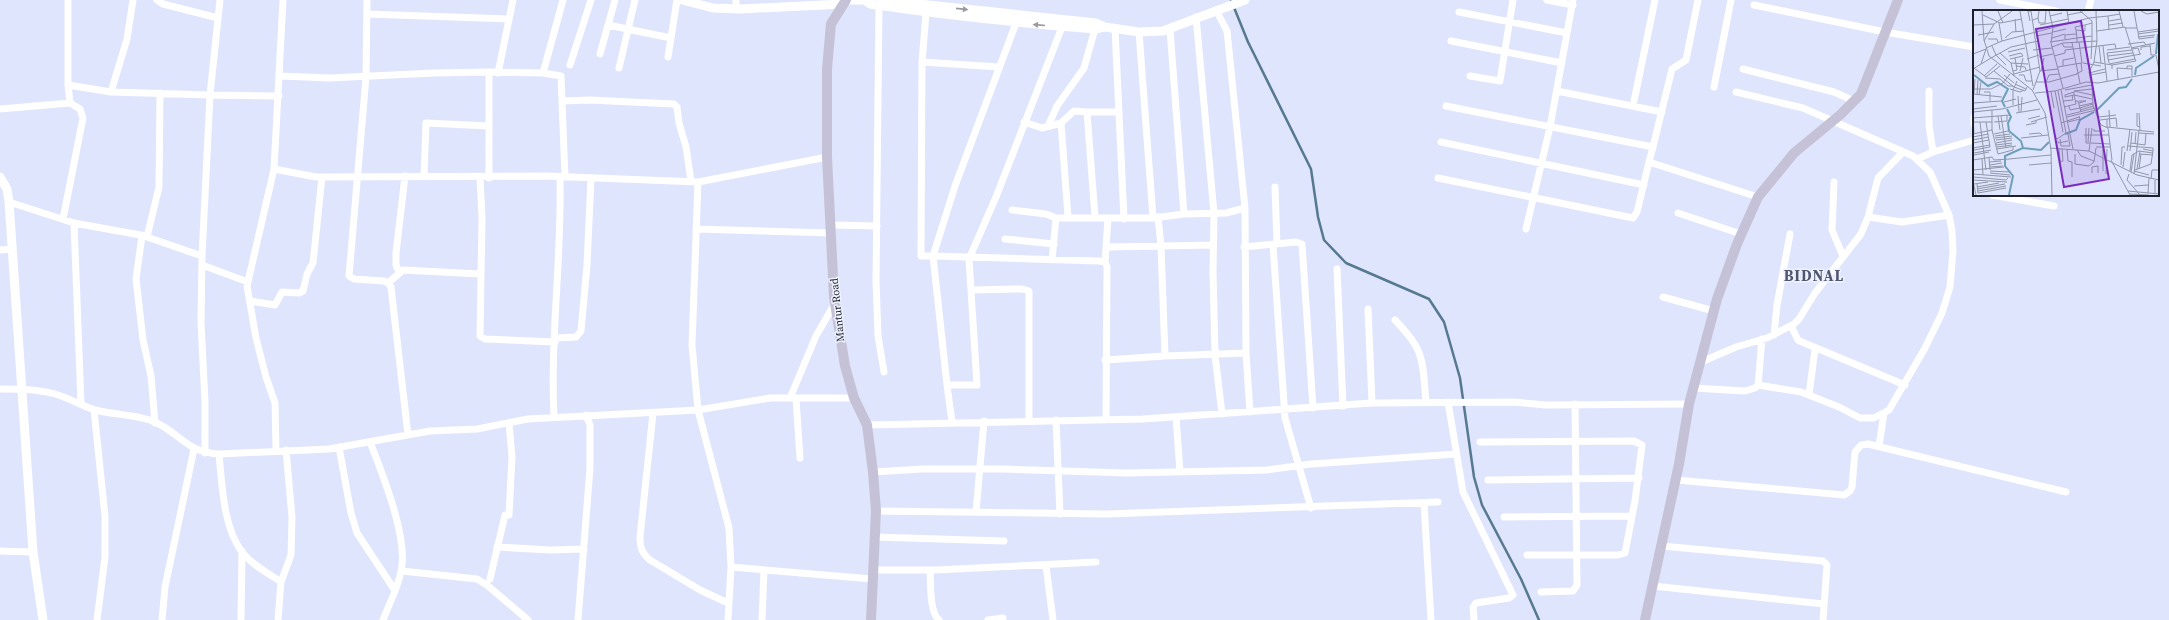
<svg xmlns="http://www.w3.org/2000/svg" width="2169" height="620" font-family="'Source Serif 4',serif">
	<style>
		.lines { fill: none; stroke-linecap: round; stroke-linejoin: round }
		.stream { stroke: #577990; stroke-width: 2.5 }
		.minor { stroke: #fff; stroke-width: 7 }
		.tertiary { stroke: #fff; stroke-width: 9 }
		.secondary { stroke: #c5c2d7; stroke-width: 10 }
		.oneway { fill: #9a9ba0 }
		.labels { text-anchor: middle; stroke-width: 3; stroke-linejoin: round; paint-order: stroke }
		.street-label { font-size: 11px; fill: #1e212c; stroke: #eff3ff }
		.district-label { font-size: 15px; font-weight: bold; letter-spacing: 1px; fill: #4e556e; stroke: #eff3ff }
		.inset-river { fill: none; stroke: #6f9fbb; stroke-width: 2 }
		.inset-road { fill: none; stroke: #9197a9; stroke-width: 1 }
		.view { fill: #7b2cbf; fill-opacity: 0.15; stroke: #7b2cbf; stroke-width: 2 }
		.inset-edge { fill: none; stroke: #1e212c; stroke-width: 2 }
	</style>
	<rect width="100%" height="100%" fill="#dee5fd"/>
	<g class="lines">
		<path class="stream" d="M1231 0 1248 42 1311 169 1318 217 1324 240 1346 263 1429 299 1444 322 1460 378 1474 477 1482 505 1521 579 1539 620"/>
		<path class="minor" d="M68 0V85L111 92 127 39 133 0
			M157 0 163 4 218 18
			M367 0 366 77 349 276 354 279 384 281 388 283 391 287 408 435
			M736 0V9
			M1547 0 1573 5
			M2000 0 2056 11
			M1754 5 1885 32 1974 47
			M879 6 876 281 878 336 884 372
			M1216 10 1227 31 1245 208 1246 353 1250 412
			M2088 11 2091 0
			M1459 12 1567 33
			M926 13 922 62 921 256H933L955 186 1016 23
			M367 14 509 19
			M1196 17 1214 213 1213 272 1215 355 1222 414
			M608 25 671 38
			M1062 27 996 197 969 259 977 385H947L933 256 1099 261 1105 262 1107 267 1106 420
			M1115 29 1124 219
			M1170 30 1184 214
			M1139 32 1153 218
			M1451 41 1562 63
			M600 54 615 0
			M668 57 677 0
			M922 62 999 67
			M570 65 591 0
			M619 68 635 0
			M1743 69 1834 92 1854 101
			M498 73 513 0
			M543 73 563 0
			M280 76 329 78 434 73 489 72 543 73 561 76 565 177
			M1470 76 1500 81 1513 0
			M1714 87 1731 0
			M1557 91 1662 112
			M1929 91V125L1933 152
			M111 92 210 95 220 0
			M1736 92 1803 108 1913 156 1930 172 1949 215 1952 231 1953 251 1950 287 1942 313 1925 348 1889 410 1874 418H1860L1839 407 1801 392 1758 385
			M160 93 159 187 147 237 202 256
			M562 101 590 100 674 104 677 107 679 123 686 147 691 181
			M1446 106 1653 147 1649 162 1758 197
			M1633 106 1655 0
			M0 109 70 103 68 85
			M1087 112H1118
			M1974 117V124
			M1024 122 1042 128 1061 123
			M1048 126 1057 106 1084 68 1095 29
			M1441 142 1644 185
			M1653 147 1672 69 1686 60 1698 0
			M1917 159 1933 152 1974 140
			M274 169 316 177 546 176 698 182 827 157
			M424 176 426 123 489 126
			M480 177 482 218 480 336 485 339 555 342
			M489 178V72
			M1438 178 1633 218 1637 212 1649 162
			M698 182 692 345 698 410 729 528 731 567 728 620
			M1834 182 1832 230 1843 256
			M1275 187 1277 244
			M1992 195 2054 206
			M9 202 74 223 146 236
			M1012 210 1046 214 1056 218
			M1678 213 1741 234
			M1068 217 1061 123 1074 111 1087 112 1095 217
			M1868 217 1902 222 1949 215
			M63 219 83 118 80 109 70 103
			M74 223 81 403
			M832 225 877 226
			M696 229 832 233
			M1526 229 1550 127 1573 0
			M142 236 136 279 143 340 151 376 155 423
			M1005 239 1054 244
			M1273 245 1285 418 1311 508
			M1107 247 1213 245
			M1244 247 1296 242 1302 244 1313 408
			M0 250 12 249
			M1052 260 1056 218H1153L1184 214 1226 213 1245 208
			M1105 263 1108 218
			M202 265 248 282
			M1337 269 1343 406
			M399 272 396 265V253L405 176
			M388 283 403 270 480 274
			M971 290 1022 289 1029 291V421
			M1663 297 1714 311
			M250 301 275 305 282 292 299 293 303 291 307 274 313 263 322 177
			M1368 309 1372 403
			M1395 320C1426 352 1422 360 1426 402
			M1791 326 1798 340 1802 342 1905 385
			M1774 335 1777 305 1790 234
			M555 338 576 337 581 331 587 265 591 178
			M1165 356 1246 353
			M1105 360 1165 356 1161 246 1158 217
			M1701 362 1736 347 1767 338 1794 324 1799 319 1815 293 1861 234 1868 217 1878 178 1903 152
			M947 385 952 422
			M1693 388 1745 391 1755 388 1758 385 1762 339
			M0 389C21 389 41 389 61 396 72 400 83 406 95 410 114 415 136 414 155 422 181 434 186 452 219 454L329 449 430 431 477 429 528 419 698 410 770 398H854
			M1809 395 1815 349
			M790 398 816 336 835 303
			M796 399 800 458
			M1448 402 1463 492 1513 595 1509 598 1476 603 1473 607 1474 619
			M94 410 105 516V557L97 620
			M653 413 640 537C640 548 642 553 650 560L700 590 728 603
			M554 417C550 337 562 257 560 177
			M1176 417 1180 472
			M1056 420 1060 514
			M867 425 1143 419 1372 403 1514 402 1546 405 1689 404
			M370 442C382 473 409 539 401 571 398 588 389 604 383 620
			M1480 442 1634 441 1642 445 1635 501 1625 553 1618 555H1527
			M1879 446 1884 413
			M339 447 351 513 357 533 394 589
			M276 451 275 403 266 377 256 338 247 286 274 169 283 0
			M205 453V402L201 323 202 256 210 95 279 96
			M219 454C222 484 223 527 242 552 252 565 268 573 281 582
			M873 472 922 469H1003L1126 473 1267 470 1311 464 1456 454
			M1488 480 1639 478
			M1676 480 1844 495 1850 491 1852 487 1855 452 1861 445 1868 444 2066 492
			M1424 503 1431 620
			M876 511 1107 514 1438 502
			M976 512 984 421
			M509 515 512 457 509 423
			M1504 517 1632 516
			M874 537 1004 541
			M1662 546 1823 561 1827 565 1823 620
			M497 547 550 550 584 549
			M0 551 33 552
			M1046 566 1053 620
			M731 567 872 579
			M872 570H936L1096 562
			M930 570C931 582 929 612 939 620
			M402 571 477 579 487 585 528 620
			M490 579 505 515
			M1653 586 1824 604
			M1541 592 1573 591 1577 585 1575 404
			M162 620 165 587 194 449
			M241 620 242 551
			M278 620 281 582 291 555 292 517 286 450
			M578 620 590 468V425L586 415
			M762 620 764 570
			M988 620 1003 618"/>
		<path class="tertiary" d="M682 0 713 8 740 9 843 4
			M846 0H868
			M882 0 1096 23 1105 27 1139 32 1163 31 1245 0
			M866 1 870 4C945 15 1020 23 1095 29L1105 27
			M0 177 7 189 9 202 33 552 43 620"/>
		<path class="secondary" d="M846 0 831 24 827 69V157L834 297 845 366 854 398 867 425 873 472 876 511 871 620
			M1645 620 1679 464 1689 404 1717 299 1737 244 1758 197 1794 153 1840 115 1861 94 1898 0"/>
	</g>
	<defs><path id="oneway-solid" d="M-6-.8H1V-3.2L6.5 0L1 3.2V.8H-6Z"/></defs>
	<g class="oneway">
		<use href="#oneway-solid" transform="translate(962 9) rotate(6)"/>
		<use href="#oneway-solid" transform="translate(1039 25) rotate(-175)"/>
	</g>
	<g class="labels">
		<g class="street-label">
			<text transform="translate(837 310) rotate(-96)" y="4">Mantur Road</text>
		</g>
		<g class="district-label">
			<text x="1814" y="281">BIDNAL</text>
		</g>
	</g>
	<g transform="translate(1973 10)">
		<rect width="186" height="186" fill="#dee5fd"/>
		<path class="inset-river" d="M183 44 185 24M1 65 15 76 24 72 35 79 29 91 32 97M162 65 163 58 181 46M34 99 38 107 35 113 36 121 48 131 50 138 32 146V156L40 166 36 185M124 100 146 78 153 77 159 69M92 124 103 120 107 110 121 102M50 138 68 140 76 132"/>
		<path class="inset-road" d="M9 1 11 30 16 46 59 80 72 103 78 140 79 185M25 1 30 13M47 1 60 76M58 1 67 61 60 80M76 1 80 18 78 33 90 78M94 1 96 13M107 1 119 11V31M146 1 150 17M161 1 164 18M168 1 174 4 186 2M10 5 27 13 49 9M94 5 110 2M77 6 89 3M135 6 147 4M65 8 66 13H72L73 1M42 9 43 22M60 10 65 8 66 1M57 11 55 1H58M136 11 148 9M26 13 29 31M0 15 21 14 39 1M67 15 95 9M112 15 102 17 103 20 112 21V15L119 13M136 15 150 13M152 18H164L165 22M103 20 104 28 119 26M124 21 152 17 162 49M80 22 93 19M165 24 186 21M5 25 21 22M63 26 79 23M165 27 182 25M181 27 166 29 165 22 186 19M32 28 39 22 51 21M79 28 92 24M15 29H24L25 32M92 29V25L103 24M11 31 21 14M77 32 104 28V33M89 33 91 37H99M99 33 107 73M155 34 171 32 173 35M177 34 178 45H183L186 60M19 36 23 45 33 55M126 36 128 53M130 36 132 53M79 37 90 33 124 31M13 38 29 31 116 8 135 6 136 20M158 38 182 33M159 39 165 38 167 44M60 40 79 38M134 40 157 37M168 40V37L177 36M35 42 52 38M27 43 38 53 55 54M0 44 13 39M36 46 48 43 50 46 37 49M81 46 92 43V40L142 34 143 39M135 46 160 43M66 47 80 44M18 48 38 37 65 31M54 49 66 45M118 49 119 31M135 50 168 44M121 52 139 55V59M38 53 41 66M110 53 128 56M136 53 134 43 159 40M8 54 13 39M102 54 109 53 106 32M132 54 134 71M136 54 162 49 163 51 139 55M43 56 52 57 53 60M90 56V50L101 48M85 57 102 54M1 58 13 67 27 56M0 59 18 48M154 59V56H159V66M21 61 41 77 52 81 54 77M40 61 44 60 42 48M47 61 50 48M67 61 85 59M68 61 71 48M116 63 132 59M41 64 67 57M103 64 109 61 108 53M31 65 41 73M46 65H51L53 71H59M117 65 133 62M11 66 24 54M12 68 27 69 35 76H40M145 69 144 58 159 59M63 72H76L104 64M73 72 76 65 86 64M118 72 116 62 121 52 124 31 123 1M42 74 53 79M119 74 120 96 128 115 135 118 139 150M0 79H18L30 73 37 64M37 79 47 82 51 80M119 79 101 81 119 85M88 80 100 139M92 80 119 75M82 81 90 122M85 81 93 123M11 82H17V91M78 82 81 98M62 83 82 81 113 72 125 73 186 62M0 84 29 87M1 84 2 69M4 85 5 70M6 85 8 72M45 86 46 102M90 91 100 90 99 85M102 91H105L108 102M106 91H113L106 93M31 92 43 89M0 93 28 91M40 95V80L44 71M96 96 97 100 107 98M106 96 120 93M91 97 103 94 101 85V82L92 85V87L101 85 119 89M107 98 120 94M0 99 24 96M107 100 121 96M136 100 137 117M0 102 29 99 64 90M48 102 49 87M43 103 67 99M164 103V116L167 117M166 103 167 120M94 105 122 98M25 106 27 120M28 106 33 138M94 107 123 100M126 107 143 105M0 108 37 105M0 108 1 123M55 109 67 106M134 109V117L181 122M127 110 143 108 144 117M0 112H19M7 112 13 160M21 112 34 111V105M58 112 74 107M95 112 107 109 106 106M88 113 106 107M53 115 63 113V111M113 118V133H117M121 119V121H132M19 120 25 144M166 123 181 124M0 124 19 120V100M21 124 35 121M56 124 67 123 69 125M111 125H136M22 126 37 124M82 126 84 129 93 123M0 127 15 124M22 128 39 126M48 128 75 125M87 129 88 136H97L95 124M0 130 15 127M23 130 39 128M85 131V133L95 131M115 132 116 118M0 133 16 130M23 133 39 130M118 133 137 134M158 133 172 135 173 123M162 134 163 122M23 135 39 133M155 136 180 138V141M24 137 39 135M123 137H137M0 138 17 135M77 138 116 141 164 165 186 170M24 139 43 136M86 139 87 151M94 139 95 151 99 152V167M1 140 17 137 13 112M104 140 108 146 121 151M116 141 119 118M154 141 157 119M157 141 159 122M1 143 18 140M25 144 40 140V137M102 144V154L116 156 121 152 123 138M167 144 180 145M1 145 16 142M16 148 17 160M9 149 10 165M0 150 19 147 21 150 36 149 78 145M138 150 157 185M16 152 28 151M86 152 90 151 89 139M17 155 29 153M56 155 78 153M148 155 149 137H152M17 157 30 156M150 157 152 142M164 159 167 141M166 159 168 144M0 160 31 157M162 160 178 154 180 141 170 139M17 161 36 162M130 161V139M157 161 159 145 166 141 180 143M161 161 176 165M158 162 161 144M17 163 37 165M119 163V157L125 156V163M0 164 38 167M133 164 134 139M156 164 154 170 167 185M161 164 166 120M0 167 33 170 35 168M178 169 179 160H186M0 170 34 172M0 171 3 185M1 174 15 172M4 174 5 183 33 178M161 176 175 175M4 177 26 173M4 179 32 174M5 181 33 176M155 181 186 184M175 183 176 168M157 184 176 185M182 184V170"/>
		<path class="view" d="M108 11 136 169 91 177 63 19Z"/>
		<rect width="186" height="186" class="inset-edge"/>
	</g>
</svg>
